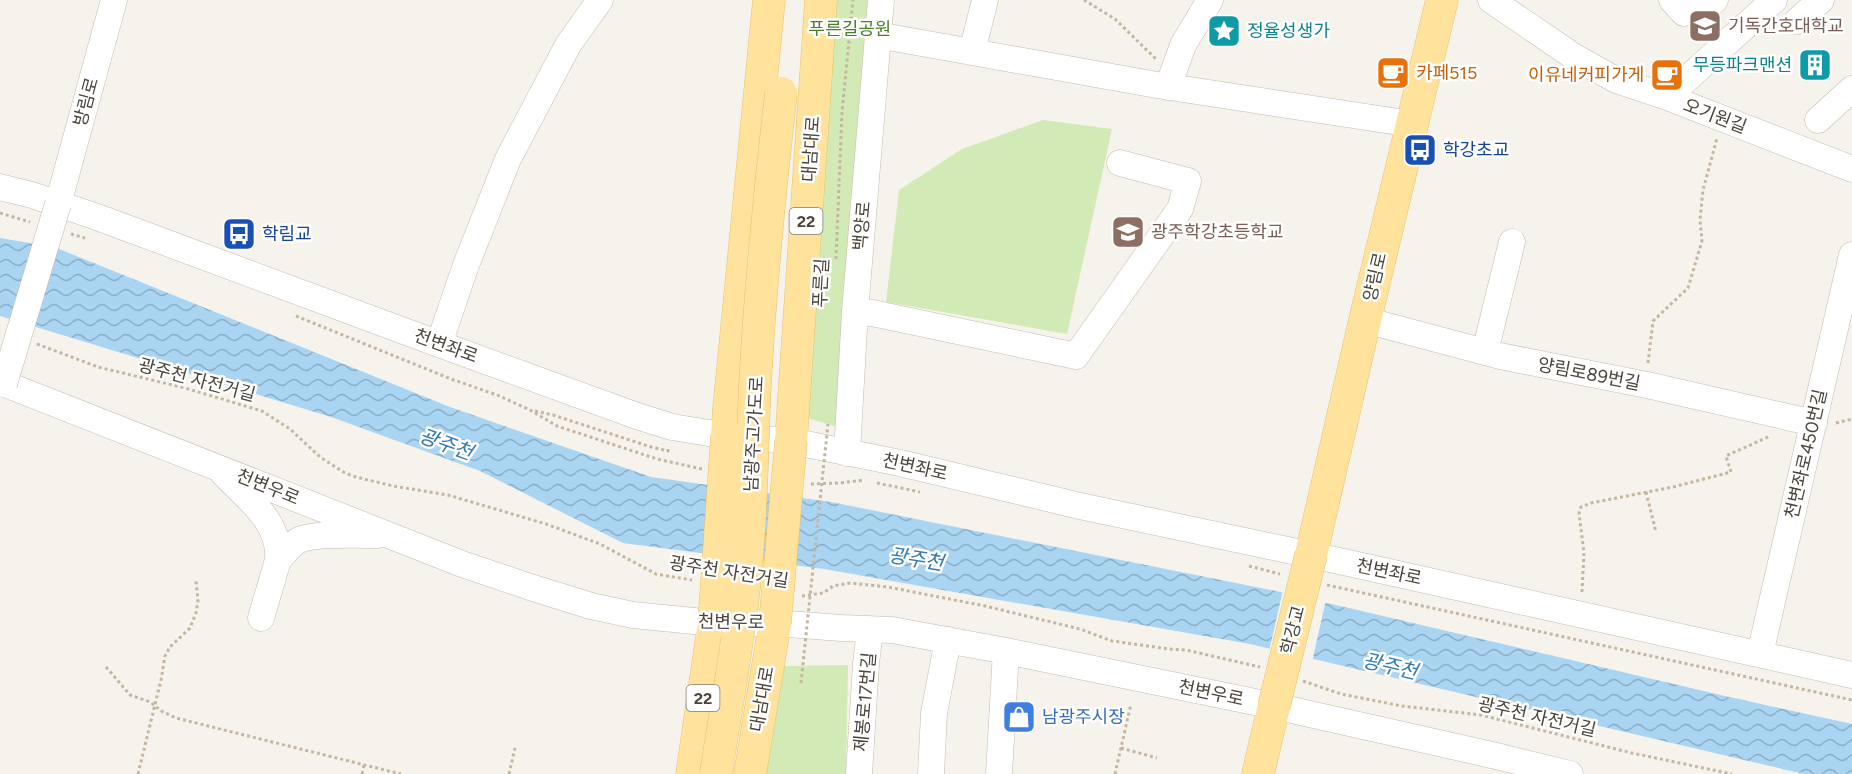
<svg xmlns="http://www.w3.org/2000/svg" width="1852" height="774" font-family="Figtree,'Noto Sans KR',sans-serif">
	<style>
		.green { fill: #d2eab5 }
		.water { fill: url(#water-waves) }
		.pier { fill: #f6f3ec }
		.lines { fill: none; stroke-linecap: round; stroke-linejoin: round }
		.minor-casing { stroke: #c2bbae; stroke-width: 27 }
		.major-casing { stroke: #e6c16a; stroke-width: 33 }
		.path { stroke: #c4b79f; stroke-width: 3; stroke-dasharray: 3 3; stroke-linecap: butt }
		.minor { stroke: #fff; stroke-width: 26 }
		.major { stroke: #ffe39c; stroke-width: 32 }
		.minor-bridge-casing { stroke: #c2bbae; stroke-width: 27; stroke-linecap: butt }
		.major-bridge-casing { stroke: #e6c16a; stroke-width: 33; stroke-linecap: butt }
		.path-bridge { stroke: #c4b79f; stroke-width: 3; stroke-dasharray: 3 3; stroke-linecap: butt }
		.minor-bridge { stroke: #fff; stroke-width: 26 }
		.major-bridge { stroke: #ffe39c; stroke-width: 32 }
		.labels { text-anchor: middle; stroke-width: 5; stroke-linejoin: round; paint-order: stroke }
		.shield { fill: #fff; stroke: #817c74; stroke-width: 1.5 }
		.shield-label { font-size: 16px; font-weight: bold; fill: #4b4439 }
		.education-label { font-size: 18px; fill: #785e54; stroke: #fff; text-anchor: start }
		.park-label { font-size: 18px; fill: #4a7f2a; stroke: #fff }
		.culture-label { font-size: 18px; fill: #0d838f; stroke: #fff; text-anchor: start }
		.food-label { font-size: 18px; fill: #c56008; stroke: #fff; text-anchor: start }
		.street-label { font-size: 18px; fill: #4b4439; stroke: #fff }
		.transit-label { font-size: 18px; fill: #164399; stroke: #fff; text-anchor: start }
		.shop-label { font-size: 18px; fill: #366cbe; stroke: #fff; text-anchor: start }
		.water-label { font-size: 20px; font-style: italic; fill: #2e7ab2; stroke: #fff }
	</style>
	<defs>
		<pattern id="water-waves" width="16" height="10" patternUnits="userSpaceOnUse" patternTransform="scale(1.5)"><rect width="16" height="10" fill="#a9d4f2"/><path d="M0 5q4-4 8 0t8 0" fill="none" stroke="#8caec5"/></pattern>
	</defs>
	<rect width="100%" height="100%" fill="#f6f3ec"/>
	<path class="green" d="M825 0H880L848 431 828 424 804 417Z
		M1043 120 1112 129 1067 334 886 302 899 190 962 149Z
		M848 665 846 774H764L782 666Z"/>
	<path class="water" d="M0 238 54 247 450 407 651 477 831 502 1276 591 1725 696 1852 724V774H1804L1250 644 824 569 623 543 480 471 331 417 0 316Z"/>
	<path class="pier" d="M1283 590 1326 600 1312 662 1269 651Z"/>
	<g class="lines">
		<g class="minor-casing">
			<path id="minor" d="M1491 0 1573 56 1616 80 1667 97 1852 169
				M1672 0 1684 13 1690 7 1698 15 1715 0
				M1797 21 1821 0
				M877 35 1157 85 1412 124
				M972 52 985 0
				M1168 87 1183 45 1210 0
				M1667 97 1774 0
				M1818 120 1852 89
				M0 187 32 195 97 217 439 344 637 416 672 427 727 436 791 441 900 463 1080 506 1344 562 1852 675
				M58 204 114 0
				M855 311 872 313 1076 356 1180 209 1188 181 1120 163
				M1365 320 1500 356 1647 385 1814 423
				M439 344 466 265 508 159 568 45 600 0
				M1485 352 1512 242
				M0 382 462 564 530 587 591 606 633 615 714 623H775L841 628 892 630 1006 651 1274 706 1492 755 1570 774
				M847 453 855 311 881 0
				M223 473C247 499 281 521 278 560 285 553 290 545 299 540 313 533 359 535 377 535
				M261 618 278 560
				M1760 654 1852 255
				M859 774 866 664 870 630
				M931 774 934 713 948 640
				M999 774 1006 651"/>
		</g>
		<g class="major-casing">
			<path id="major" d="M727 436 729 408 769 0
				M791 441 821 0
				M1311 555 1365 320 1442 0
				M692 774 714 623
				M750 774 775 623
				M1258 774 1274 706"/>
		</g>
		<path class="path" d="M1084 0 1115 19 1156 59
			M0 213 30 222
			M71 234 85 238
			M836 259 842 112 853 0
			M296 316 451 379 497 395 530 410 557 426 657 459 702 469
			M37 344 98 367 185 388 262 411 290 429 320 457 345 473 356 477 393 486 448 495 546 524 600 544 656 574 692 580
			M1648 363 1653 321 1688 288 1702 241 1700 220 1703 190 1717 138
			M535 411 553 415 651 447 668 451V449
			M1836 423 1852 419
			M877 483 920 492
			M811 484 839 483 865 480
			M1646 492 1656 532
			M1249 566 1280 574
			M1327 585 1852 700
			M1582 592 1584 553 1579 513 1581 507 1591 503 1673 487 1731 472 1726 456 1770 436
			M802 596 823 593 833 586 850 583 888 587 985 606 1080 629 1112 641 1169 649 1186 650 1260 667
			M106 667 130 695 150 702 163 712 176 718 401 774
			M1303 681 1341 694 1402 706 1481 715 1632 753 1732 774
			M1121 748 1157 758
			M138 774 161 680 165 656 170 647 190 628 196 613 198 601 196 581
			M362 774 364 765
			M509 774 515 748
			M1115 774 1131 704"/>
		<use href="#minor" class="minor"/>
		<use href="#major" class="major"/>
		<g class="minor-bridge-casing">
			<path id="minor-bridge" d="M4 384 58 204"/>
		</g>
		<g class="major-bridge-casing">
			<path id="major-bridge" d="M714 623 727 436
				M775 623 791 441
				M1274 706 1311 555
				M716 774C726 705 740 637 746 568 752 507 752 447 755 386 760 288 770 190 781 93"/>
		</g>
		<path class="path-bridge" d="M801 683 828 424"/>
		<use href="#minor-bridge" class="minor-bridge"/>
		<use href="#major-bridge" class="major-bridge"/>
	</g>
	<defs>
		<g id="university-square" transform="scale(1.725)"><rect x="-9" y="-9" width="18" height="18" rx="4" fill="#8d6e63" stroke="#fff"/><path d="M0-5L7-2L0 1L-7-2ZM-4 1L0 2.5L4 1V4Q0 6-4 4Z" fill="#fff"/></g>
		<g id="sight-square" transform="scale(1.725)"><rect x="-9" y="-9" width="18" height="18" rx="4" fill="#0f9aa8" stroke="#fff"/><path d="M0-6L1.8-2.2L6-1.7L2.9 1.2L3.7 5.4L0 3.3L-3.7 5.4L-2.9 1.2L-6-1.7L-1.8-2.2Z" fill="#fff"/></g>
		<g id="building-square" transform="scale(1.725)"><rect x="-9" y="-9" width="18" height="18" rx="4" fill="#0f9aa8" stroke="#fff"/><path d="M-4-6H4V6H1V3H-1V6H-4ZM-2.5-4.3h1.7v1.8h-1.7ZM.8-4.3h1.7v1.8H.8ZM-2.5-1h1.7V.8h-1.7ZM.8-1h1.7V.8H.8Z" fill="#fff"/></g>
		<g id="cafe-square" transform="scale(1.725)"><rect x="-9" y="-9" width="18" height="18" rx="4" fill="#e8710a" stroke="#fff"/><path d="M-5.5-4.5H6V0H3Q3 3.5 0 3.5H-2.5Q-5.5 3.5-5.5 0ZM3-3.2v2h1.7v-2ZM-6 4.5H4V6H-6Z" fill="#fff"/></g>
		<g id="bus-square" transform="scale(1.725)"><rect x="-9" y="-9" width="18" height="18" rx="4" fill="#1a4fb4" stroke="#fff"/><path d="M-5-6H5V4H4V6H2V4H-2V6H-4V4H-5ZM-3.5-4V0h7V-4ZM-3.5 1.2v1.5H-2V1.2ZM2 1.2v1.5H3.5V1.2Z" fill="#fff"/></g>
		<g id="school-square" transform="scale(1.725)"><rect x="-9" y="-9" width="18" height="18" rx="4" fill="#8d6e63" stroke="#fff"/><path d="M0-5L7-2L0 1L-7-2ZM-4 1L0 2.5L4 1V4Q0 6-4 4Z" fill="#fff"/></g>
		<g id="shop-square" transform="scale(1.725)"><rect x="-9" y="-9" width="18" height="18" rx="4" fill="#3f7fe0" stroke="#fff"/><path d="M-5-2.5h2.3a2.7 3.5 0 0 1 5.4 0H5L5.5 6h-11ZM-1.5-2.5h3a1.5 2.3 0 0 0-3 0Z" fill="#fff"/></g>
	</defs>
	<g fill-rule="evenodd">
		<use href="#university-square" x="1705" y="26"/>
		<use href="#sight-square" x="1224" y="31"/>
		<use href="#building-square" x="1815" y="65"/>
		<use href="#cafe-square" x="1393" y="73"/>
		<use href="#cafe-square" x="1667" y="75"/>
		<use href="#bus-square" x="1420" y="150"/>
		<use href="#school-square" x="1128" y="232"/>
		<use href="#bus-square" x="239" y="234"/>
		<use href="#shop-square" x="1019" y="717"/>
	</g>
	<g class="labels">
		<g class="shield">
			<rect x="789.5" y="208" width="33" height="26" rx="4.5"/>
			<rect x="686.5" y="685" width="33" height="26" rx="4.5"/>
		</g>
		<g class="shield-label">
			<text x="806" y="227">22</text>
			<text x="703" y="704">22</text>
		</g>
		<g class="education-label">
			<text x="1728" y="32">기독간호대학교</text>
			<text x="1151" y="238">광주학강초등학교</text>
		</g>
		<g class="park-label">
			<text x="850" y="35">푸른길공원</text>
		</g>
		<g class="culture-label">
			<text x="1247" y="37">정율성생가</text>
			<text x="1792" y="71" text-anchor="end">무등파크맨션</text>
		</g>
		<g class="food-label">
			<text x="1416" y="79">카페515</text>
			<text x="1644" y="81" text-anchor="end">이유네커피가게</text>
		</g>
		<g class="street-label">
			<text transform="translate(86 102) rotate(-75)" y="6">방림로</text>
			<text transform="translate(1715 116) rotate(21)" y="6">오기원길</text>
			<text transform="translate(811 149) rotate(-86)" y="6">대남대로</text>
			<text transform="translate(862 226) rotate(-85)" y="6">백양로</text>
			<text transform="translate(1375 277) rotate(-77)" y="6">양림로</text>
			<text transform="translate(821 283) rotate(-87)" y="6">푸른길</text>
			<text transform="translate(446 346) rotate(20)" y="6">천변좌로</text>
			<text transform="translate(1589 374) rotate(11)" y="6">양림로89번길</text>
			<text transform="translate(197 380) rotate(15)" y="6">광주천 자전거길</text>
			<text transform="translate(754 434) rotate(-87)" y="6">남광주고가도로</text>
			<text transform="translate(1806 454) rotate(-77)" y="6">천변좌로450번길</text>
			<text transform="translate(915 467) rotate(13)" y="6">천변좌로</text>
			<text transform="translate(268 487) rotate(22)" y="6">천변우로</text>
			<text transform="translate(729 572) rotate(9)" y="6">광주천 자전거길</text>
			<text transform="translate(1389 572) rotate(12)" y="6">천변좌로</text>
			<text transform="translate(731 622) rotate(1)" y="6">천변우로</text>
			<text transform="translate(1293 630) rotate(-76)" y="6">학강교</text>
			<text transform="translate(1211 693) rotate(12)" y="6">천변우로</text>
			<text transform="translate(762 699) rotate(-80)" y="6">대남대로</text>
			<text transform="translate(865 702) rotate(-85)" y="6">제봉로17번길</text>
			<text transform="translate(1537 717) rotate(13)" y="6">광주천 자전거길</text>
		</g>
		<g class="transit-label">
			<text x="1443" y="156">학강초교</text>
			<text x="262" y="240">학림교</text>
		</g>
		<g class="shop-label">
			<text x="1042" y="723">남광주시장</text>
		</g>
		<g class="water-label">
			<text transform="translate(446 444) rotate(20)" y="7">광주천</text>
			<text transform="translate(916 559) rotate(9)" y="7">광주천</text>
			<text transform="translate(1390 666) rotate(13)" y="7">광주천</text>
		</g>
	</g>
</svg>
